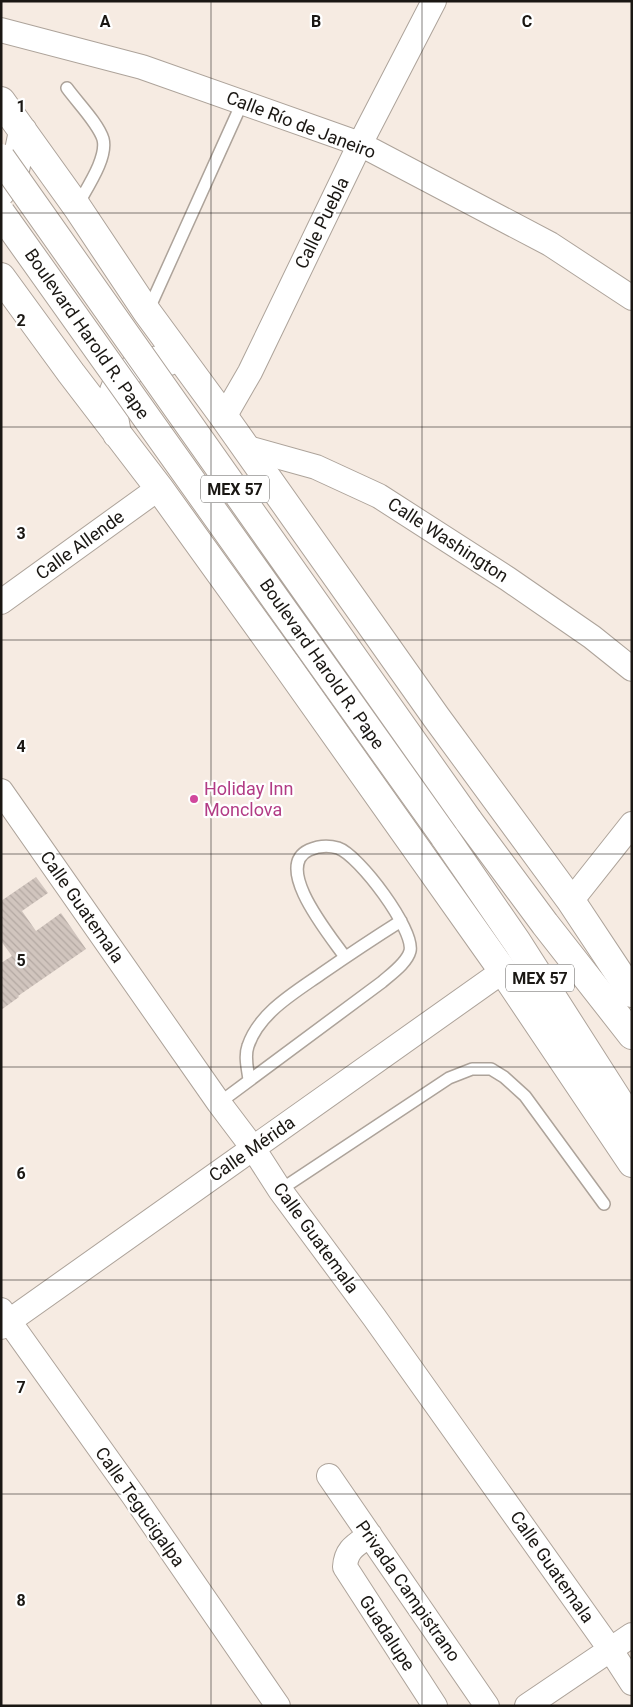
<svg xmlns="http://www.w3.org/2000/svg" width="633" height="1707" font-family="Roboto,sans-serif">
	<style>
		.building { fill: url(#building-back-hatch) }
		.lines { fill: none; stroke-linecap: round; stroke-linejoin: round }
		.lane-casing { stroke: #ada39a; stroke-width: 14 }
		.street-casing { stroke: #ada39a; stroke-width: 26 }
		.secondary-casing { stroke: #ada39a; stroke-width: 30 }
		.highway-casing { stroke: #ada39a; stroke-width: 30 }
		.lane { stroke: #fff; stroke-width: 11 }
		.street { stroke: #fff; stroke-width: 24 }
		.secondary { stroke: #fff; stroke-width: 28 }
		.highway { stroke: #fff; stroke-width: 28 }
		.highway-bridge-casing { stroke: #ada39a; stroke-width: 30; stroke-linecap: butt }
		.highway-bridge { stroke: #fff; stroke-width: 28 }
		.grid { fill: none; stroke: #1a1713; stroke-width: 1; stroke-opacity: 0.55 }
		.hotel-dot { fill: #d1479c; stroke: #fff; stroke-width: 2 }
		.labels { text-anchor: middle; stroke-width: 4.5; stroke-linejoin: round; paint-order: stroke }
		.shield { fill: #fff; stroke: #5f5d5a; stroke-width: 1 }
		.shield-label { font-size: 16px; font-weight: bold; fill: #1a1713 }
		.street-label { font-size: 18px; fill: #1a1713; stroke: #fff }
		.hotel-label { font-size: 18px; fill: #b23c85; stroke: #fff; text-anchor: start }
		.grid-label { font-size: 16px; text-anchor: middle; font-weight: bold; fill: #1a1713; stroke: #fff; stroke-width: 4.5; stroke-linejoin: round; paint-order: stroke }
	</style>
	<defs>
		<pattern id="building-back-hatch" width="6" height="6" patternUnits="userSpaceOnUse" patternTransform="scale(1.25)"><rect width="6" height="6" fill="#d1c5be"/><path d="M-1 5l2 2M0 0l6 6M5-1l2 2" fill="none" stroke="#b3a8a2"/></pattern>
	</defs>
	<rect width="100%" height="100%" fill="#f6ebe2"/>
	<path class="building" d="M36 877 48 893 22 911 36 931 61 913 86 949 18 996 19 997 1 1010V963L12 956 1 941V901Z"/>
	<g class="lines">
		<g class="lane-casing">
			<path id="lane" d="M67 88C77 102 98 123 103 139 108 158 86 189 77 206
				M148 311 242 103
				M249 1080C248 1070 244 1057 248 1046 259 1013 294 993 321 974 347 956 374 938 401 921
				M219 1103 382 982C391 974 407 963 410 951 415 930 359 855 338 848 328 845 318 846 309 850 272 867 332 938 345 957
				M280 1190 449 1078 472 1069H491L504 1077 525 1096 604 1204"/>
		</g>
		<g class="street-casing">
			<path id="street" d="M1 30 142 67 360 144 550 244 632 298
				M224 417 250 372 360 144 434 1
				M244 447 316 467 379 496 508 579 592 637 632 669
				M1 602 159 488
				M1 791 219 1103 253 1148 280 1190 374 1317 610 1649 632 1683
				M571 901 632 824
				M1 1310 133 1495 278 1706
				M1 1327 503 971
				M329 1476 487 1706
				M370 1535C356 1545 346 1549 345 1567L435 1706
				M527 1706 632 1635"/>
		</g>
		<g class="secondary-casing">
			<path id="secondary" d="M1 101 77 207 147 312 224 417 436 717 571 901 632 993
				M1 192 14 175 23 131
				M1 277 71 373 159 488 287 666 503 971 632 1163
				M117 434C115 421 110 404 114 391 121 371 149 357 169 361"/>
		</g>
		<g class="highway-casing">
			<path id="highway" d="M468 820 545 924 632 1035
				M444 836 517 942 632 1122"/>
		</g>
		<use href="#lane" class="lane"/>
		<use href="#street" class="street"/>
		<use href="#secondary" class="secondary"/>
		<use href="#highway" class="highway"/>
		<g class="highway-bridge-casing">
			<path id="highway-bridge" d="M1 158 468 820
				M1 213 444 836"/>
		</g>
		<use href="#highway-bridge" class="highway-bridge"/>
	</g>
	<path class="grid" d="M211 1V1706M422 1V1706M1 213H632M1 427H632M1 640H632M1 854H632M1 1067H632M1 1280H632M1 1494H632"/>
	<circle class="hotel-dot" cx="194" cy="799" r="5"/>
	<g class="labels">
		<g class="shield">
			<rect x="201" y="475.5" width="68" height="27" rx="4"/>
			<rect x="506" y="964.5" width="68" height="27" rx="4"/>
		</g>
		<g class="shield-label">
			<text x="235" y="495">MEX 57</text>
			<text x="540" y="984">MEX 57</text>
		</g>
		<g class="street-label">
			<text transform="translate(301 125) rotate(21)" y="6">Calle Río de Janeiro</text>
			<text transform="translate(322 223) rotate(-64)" y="6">Calle Puebla</text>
			<text transform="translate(87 334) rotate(55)" y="6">Boulevard Harold R. Pape</text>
			<text transform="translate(448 540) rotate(33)" y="6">Calle Washington</text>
			<text transform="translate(80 545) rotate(-36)" y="6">Calle Allende</text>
			<text transform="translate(322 664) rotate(55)" y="6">Boulevard Harold R. Pape</text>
			<text transform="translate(82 907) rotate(55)" y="6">Calle Guatemala</text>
			<text transform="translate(252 1149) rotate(-35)" y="6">Calle Mérida</text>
			<text transform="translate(316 1238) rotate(54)" y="6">Calle Guatemala</text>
			<text transform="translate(140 1507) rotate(55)" y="6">Calle Tegucigalpa</text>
			<text transform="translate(552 1567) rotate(55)" y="6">Calle Guatemala</text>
			<text transform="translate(408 1591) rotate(55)" y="6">Privada Campistrano</text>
			<text transform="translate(387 1633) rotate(57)" y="6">Guadalupe</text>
		</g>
		<g class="hotel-label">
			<text x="204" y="795">Holiday Inn<tspan x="204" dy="21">Monclova</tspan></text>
		</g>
	</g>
	<g class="grid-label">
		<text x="105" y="27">A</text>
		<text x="316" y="27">B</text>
		<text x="527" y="27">C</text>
		<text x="21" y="112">1</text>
		<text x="21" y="326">2</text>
		<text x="21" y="539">3</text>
		<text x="21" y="752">4</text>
		<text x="21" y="966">5</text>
		<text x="21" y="1179">6</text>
		<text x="21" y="1393">7</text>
		<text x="21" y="1606">8</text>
	</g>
	<rect width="633" height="1707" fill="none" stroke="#1a1713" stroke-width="5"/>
</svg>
